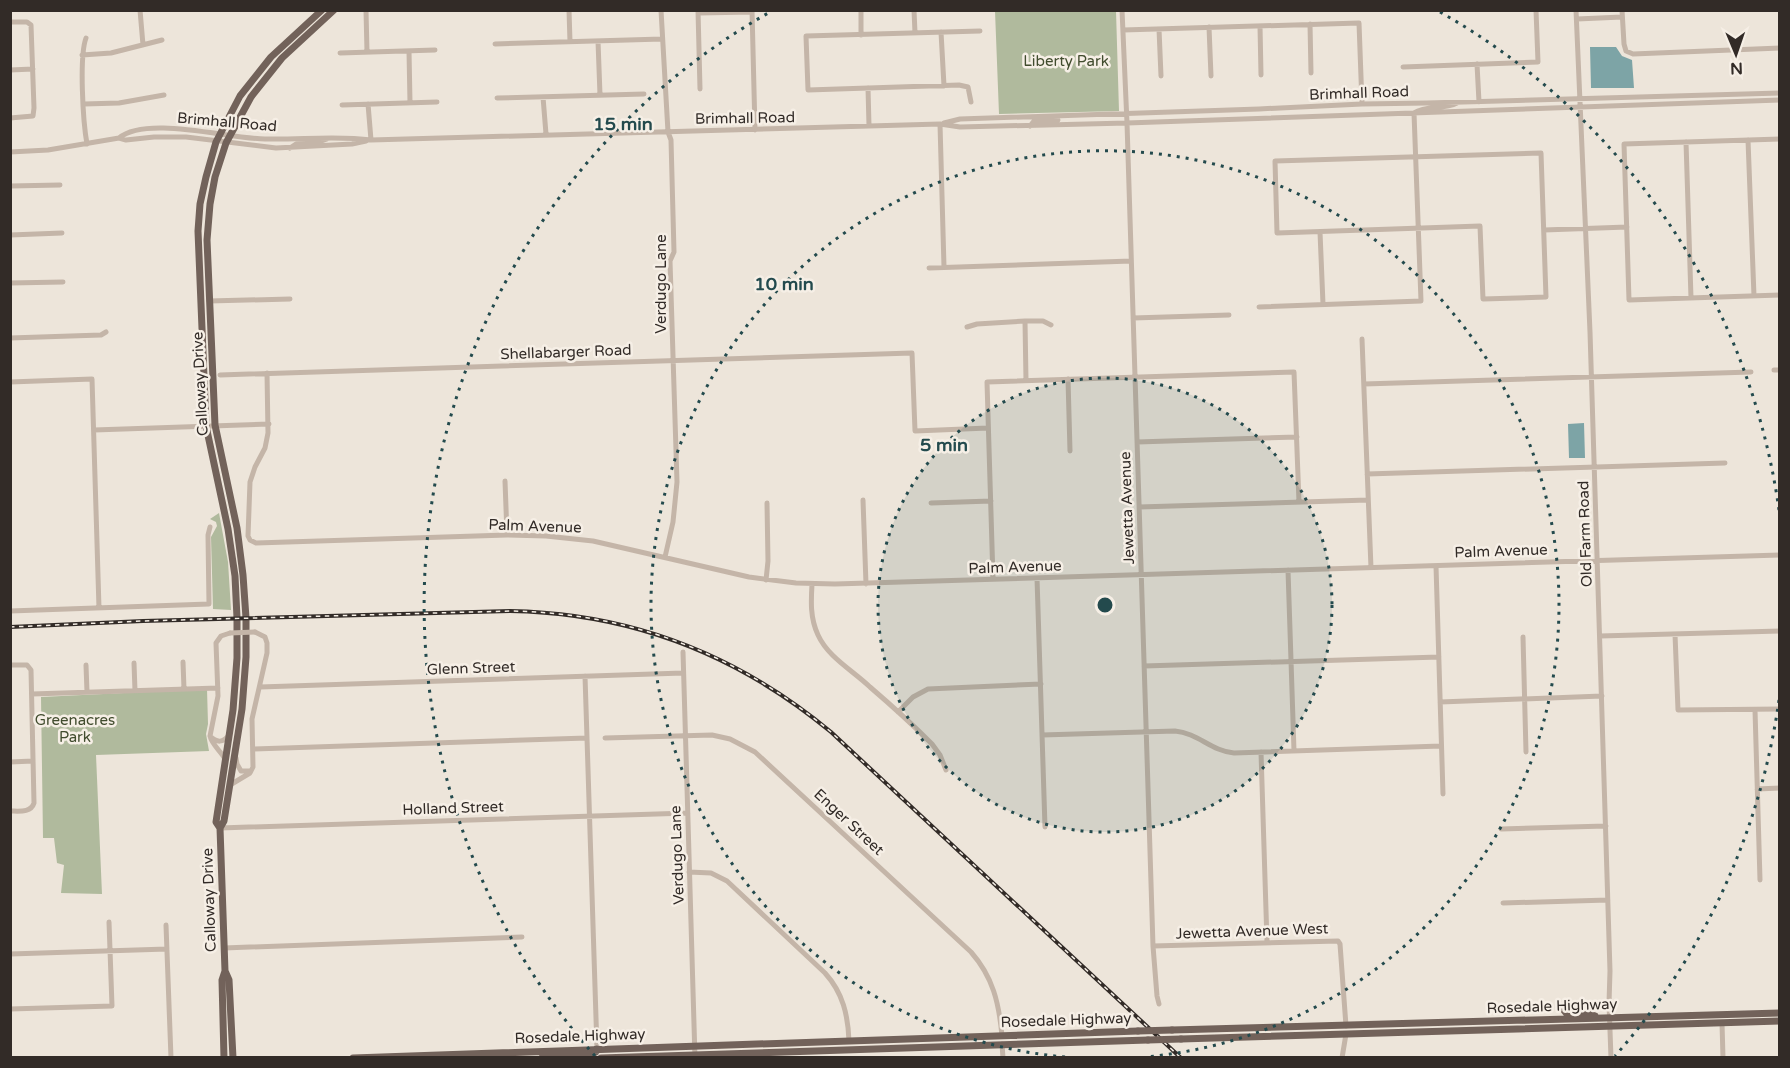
<svg xmlns="http://www.w3.org/2000/svg" width="1790" height="1068" font-family="'Varela Round',sans-serif">
	<style>
		.green { fill: #b0ba9d }
		.water { fill: #7da4a6 }
		.lines { fill: none; stroke-linecap: round; stroke-linejoin: round }
		.minor { stroke: #c4b5a8; stroke-width: 5 }
		.major { stroke: #72625a; stroke-width: 7 }
		.rail-casing { stroke: #322b27; stroke-width: 4 }
		.rail { stroke: #f6efe6; stroke-width: 1.5; stroke-dasharray: 4.5; stroke-linecap: butt }
		.minor-bridge { stroke: #c4b5a8; stroke-width: 5 }
		.major-bridge { stroke: #72625a; stroke-width: 7 }
		.ring { fill: none; stroke: #234a4d; stroke-width: 3; stroke-dasharray: 3 6 }
		.labels { text-anchor: middle; stroke-width: 5; stroke-linejoin: round; paint-order: stroke }
		.park-label { font-size: 15px; fill: #414c2e; stroke: #f6efe6 }
		.street-label { font-size: 15px; fill: #322b27; stroke: #f6efe6 }
		.centre { fill: #234a4d; stroke: #f6efe6; stroke-width: 3 }
		.ring-label { font-size: 18px; text-anchor: middle; font-weight: bold; fill: #234a4d; stroke: #f6efe6; stroke-width: 5; stroke-linejoin: round; paint-order: stroke }
	</style>
	<rect width="100%" height="100%" fill="#ede5da"/>
	<path class="green" d="M995 11H1116L1119 111 999 114Z
		M219 513 228 562 231 610 213 609 211 537 217 526 216 522 210 519Z
		M207 689 208 724 206 734 209 751 96 755 102 894 61 893 64 865 57 863 54 838H43L41 697Z"/>
	<path class="water" d="M1616 47 1622 56 1632 60 1634 88H1591L1590 47Z
		M1584 423 1585 458H1569L1568 424Z"/>
	<g class="lines">
		<path class="minor" d="M140 10 143 45
			M366 10 367 52
			M569 10 570 42
			M661 10 668 132 671 140 674 252 670 261 677 482 673 522 665 557
			M698 10 700 89
			M752 10 755 130
			M861 10V35
			M914 10 915 33
			M1122 10 1127 123 1153 946 1157 996 1159 1004
			M1576 10 1590 332 1610 971 1609 1003 1611 1058
			M1622 10 1624 44 1626 51 1633 54 1780 48
			M698 13 752 12
			M1577 19 1622 17
			M10 22H27L31 25 34 108 33 116 10 118
			M1310 24 1311 73
			M1260 26 1261 75
			M1209 27 1211 76
			M1159 29 1161 76
			M1123 30 1359 23 1362 104
			M941 32 944 86
			M86 38C79 57 83 122 87 144
			M598 41 600 95
			M495 44 662 39
			M409 51 410 103
			M340 53 435 50
			M82 55 111 53 162 40
			M1477 64 1479 102
			M1403 67 1538 62 1536 10
			M10 70 33 69
			M868 88 869 126
			M543 97 546 134
			M497 98 644 94
			M971 102 968 87 959 85 808 90 806 36 980 31
			M84 104 119 103 164 95
			M368 104 371 140
			M342 105 437 102
			M944 123 960 119 1259 109 1362 104 1427 103 1780 93
			M940 124 944 267
			M1030 126 1034 121 1058 120
			M119 138C147 115 229 139 265 139 300 140 336 135 371 140L940 124 960 127 1127 123 1780 100
			M1780 139 1624 144 1629 300 1780 295
			M1748 140 1754 296
			M1686 142 1691 298
			M290 148 296 144 316 143 327 139
			M10 152 48 150 119 138 126 140 154 137H186L276 148 352 144 366 141
			M1541 153 1546 297 1483 299 1480 226 1277 233 1275 161Z
			M10 186 60 185
			M1544 230 1627 227
			M1320 232 1323 304
			M10 235 62 233
			M929 268 1131 261
			M10 283 63 282
			M209 301 290 299
			M1259 307 1421 301 1414 113C1427 105 1443 110 1457 103
			M1133 318 1229 315
			M1025 321 1026 381
			M967 327 977 324 1025 321H1043L1051 325
			M10 338 101 335 106 332
			M1362 339 1371 568
			M1774 370H1780
			M267 373 268 433 265 448 255 467 250 482 248 536 250 540 256 543 507 535 546 536 593 541 749 577 796 583 835 584 1780 555
			M220 375 912 353 915 431 988 428
			M1068 379 1070 451
			M10 382 92 379 99 608
			M1364 384 1751 372
			M94 430 269 424
			M1137 442 1297 437
			M1367 474 1725 463
			M505 481 507 535
			M863 500 866 584
			M931 503 991 501
			M1139 507 1368 500
			M1436 566 1443 794
			M1288 570 1294 751
			M1037 578 1045 827
			M993 579 987 382 1294 372 1299 502
			M766 580 768 561 767 503
			M812 584C811 601 810 618 818 635 828 657 852 670 870 687 891 705 912 724 932 744L940 755 946 770
			M10 611 209 604 208 535 210 527
			M1675 634 1678 710 1780 709
			M1600 636 1780 631
			M1523 637 1526 752
			M683 652 695 1058
			M183 662 184 689
			M134 663 135 691
			M10 665H27L31 670 34 803C31 813 19 811 10 811
			M86 665 87 692
			M1144 666 1439 657
			M585 676 597 1049
			M260 687 683 673
			M32 694 218 688
			M1440 702 1602 696
			M1755 710 1760 880
			M898 712 913 697 928 689 1041 684
			M1042 735 1175 731C1198 733 1211 751 1234 753L1441 746
			M210 736 218 696 216 643 221 636 230 633
			M605 738 712 735 730 739 755 752 971 952C993 977 999 1003 1002 1036
			M253 749 587 738
			M1261 752 1267 942
			M236 758 237 764 241 771H250
			M225 759C221 751 212 745 210 736 217 743 223 743 229 735
			M10 762 33 761
			M230 785 250 773 253 767 252 719 267 653V643L265 637 255 632
			M1757 789 1780 788
			M220 828 688 813
			M1501 829 1606 826
			M689 872 711 873 727 881 825 973C843 993 848 1015 849 1041
			M1503 903 1608 900
			M166 925 171 1058
			M1153 946 1338 941 1340 944 1346 1026
			M224 948 522 937
			M10 954 167 949
			M10 1009 112 1006 109 922
			M1722 1023 1723 1058
			M1002 1044 1003 1058
			M1342 1058 1346 1034"/>
		<path class="major" d="M220 828 224 821 242 709 246 657V618L243 575 237 528 215 425 207 240 210 204 215 177 226 143 251 97 282 58 334 10
			M1563 1009 1567 1014H1587L1595 1016
			M1172 1030 1780 1013
			M1181 1039 1780 1021
			M224 1058 222 980 225 971
			M233 1058 229 980 225 971 220 828 216 822 233 710 237 658V618L235 576 228 529 206 426 198 231 200 204 206 177 216 142 240 96 271 57 322 10
			M353 1058 1138 1031
			M542 1058 591 1054 596 1052 597 1049
			M601 1058 1148 1040"/>
		<g class="rail-casing">
			<path id="rail" d="M10 627 143 621 510 611C632 613 737 654 831 732L1181 1058"/>
		</g>
		<use href="#rail" class="rail"/>
		<path class="minor-bridge" d="M230 633 255 632"/>
		<path class="major-bridge" d="M1138 1031 1172 1030
			M1148 1040 1181 1039"/>
	</g>
	<circle cx="1105" cy="605" r="227" fill="#234a4d" fill-opacity=".12"/>
	<g class="ring">
		<circle cx="1105" cy="605" r="227"/>
		<path d="M1065 1057A454 454 0 1 1 1145 1057"/>
		<path d="M1779 700A681 681 0 0 1 1615 1056M595 1056A681 681 0 0 1 770 12M1440 12A681 681 0 0 1 1779 510"/>
	</g>
	<g class="labels">
		<g class="park-label">
			<text x="1066" y="66">Liberty Park</text>
			<text x="75" y="725">Greenacres<tspan x="75" dy="17">Park</tspan></text>
		</g>
		<g class="street-label">
			<text transform="translate(1359 93) rotate(-2)" y="5">Brimhall Road</text>
			<text transform="translate(745 118) rotate(-1)" y="5">Brimhall Road</text>
			<text transform="translate(227 122) rotate(5)" y="5">Brimhall Road</text>
			<text transform="translate(661 284) rotate(-90)" y="5">Verdugo Lane</text>
			<text transform="translate(566 352) rotate(-2)" y="5">Shellabarger Road</text>
			<text transform="translate(200 384) rotate(-93)" y="5">Calloway Drive</text>
			<text transform="translate(1127 508) rotate(-92)" y="5">Jewetta Avenue</text>
			<text transform="translate(535 526) rotate(2)" y="5">Palm Avenue</text>
			<text transform="translate(1585 534) rotate(-92)" y="5">Old Farm Road</text>
			<text transform="translate(1501 551) rotate(-2)" y="5">Palm Avenue</text>
			<text transform="translate(1015 567) rotate(-2)" y="5">Palm Avenue</text>
			<text transform="translate(471 668) rotate(-2)" y="5">Glenn Street</text>
			<text transform="translate(453 808) rotate(-2)" y="5">Holland Street</text>
			<text transform="translate(849 822) rotate(43)" y="5">Enger Street</text>
			<text transform="translate(677 855) rotate(-92)" y="5">Verdugo Lane</text>
			<text transform="translate(209 900) rotate(-92)" y="5">Calloway Drive</text>
			<text transform="translate(1252 931) rotate(-2)" y="5">Jewetta Avenue West</text>
			<text transform="translate(1552 1006) rotate(-2)" y="5">Rosedale Highway</text>
			<text transform="translate(1066 1020) rotate(-2)" y="5">Rosedale Highway</text>
			<text transform="translate(580 1036) rotate(-2)" y="5">Rosedale Highway</text>
		</g>
	</g>
	<circle cx="1105" cy="605" r="9" class="centre"/>
	<g class="ring-label">
		<text x="623" y="130">15 min</text>
		<text x="784" y="290">10 min</text>
		<text x="944" y="451">5 min</text>
	</g>
	<rect width="1790" height="1068" fill="none" stroke="#322b27" stroke-width="24"/>
	<g transform="translate(1736 54) rotate(178)" stroke="#f6efe6" stroke-width="4.5" paint-order="stroke">
	<path d="M0-4.5L10 22L0 15L-10 22Z" fill="#322b27"/>
	<text y="-9" font-size="16" font-weight="bold" text-anchor="middle" fill="#322b27">N</text>
	</g>
</svg>
